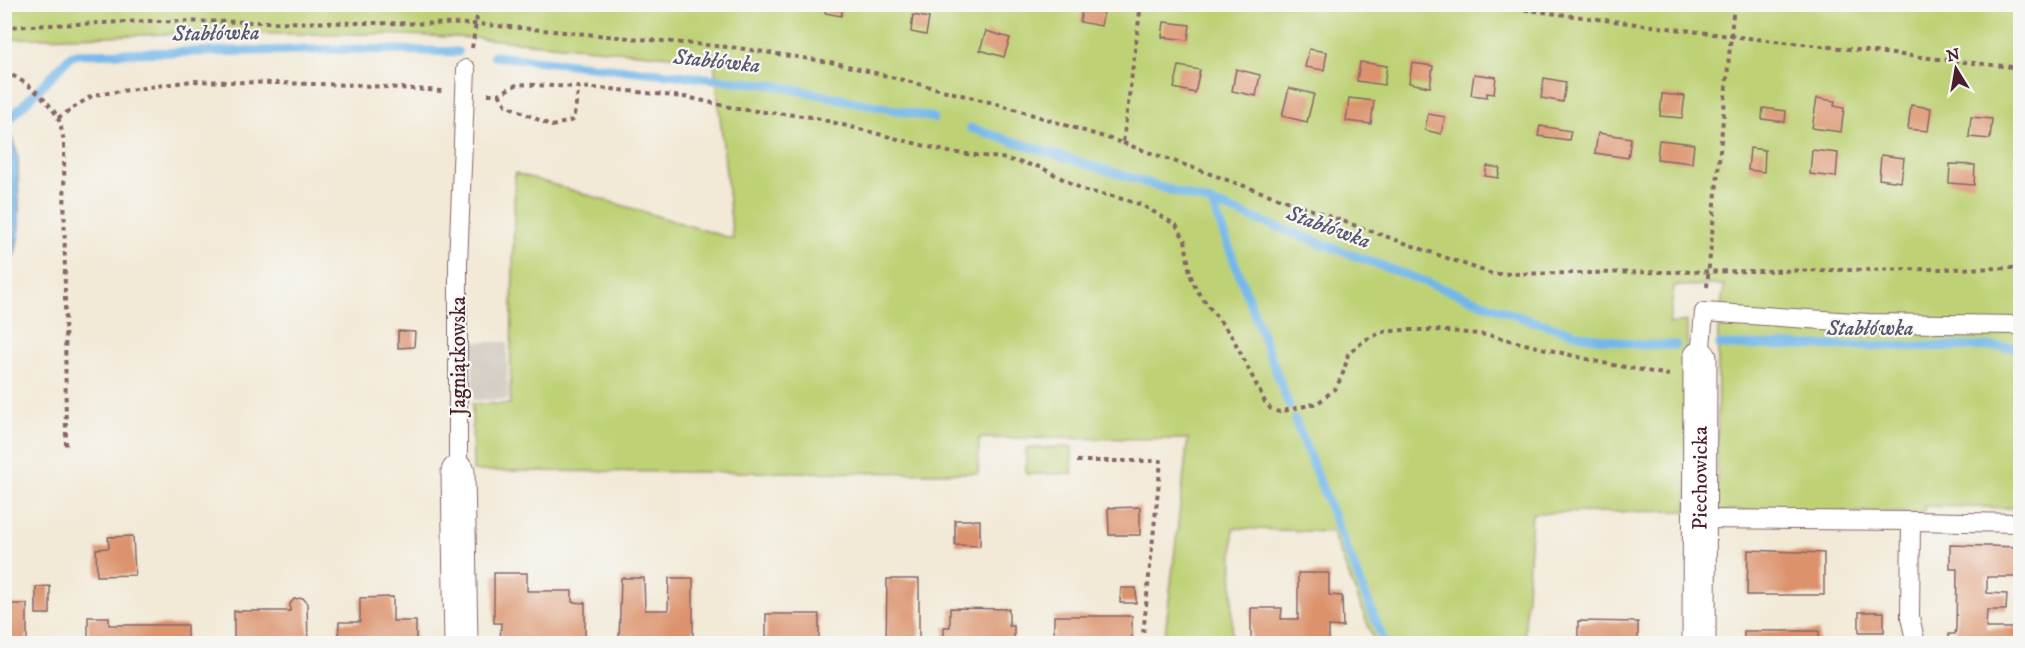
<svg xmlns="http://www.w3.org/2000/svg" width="2025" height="648" font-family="'IM FELL DW Pica',serif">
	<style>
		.industrial { fill: #cbc3b8 }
		.green { fill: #bed174; stroke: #847850; stroke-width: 1.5 }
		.water { fill: #73b7e9; stroke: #5e6b8a; stroke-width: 1.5 }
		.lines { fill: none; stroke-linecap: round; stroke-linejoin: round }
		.stream { stroke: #73b7e9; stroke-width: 9 }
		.building { fill: #dc936d }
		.lane-casing { stroke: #856667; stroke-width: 20 }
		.street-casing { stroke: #856667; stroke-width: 35 }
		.path { stroke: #856667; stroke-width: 4; stroke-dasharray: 4.5 4.5; stroke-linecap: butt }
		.lane { stroke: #fff; stroke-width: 18 }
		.street { stroke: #fff; stroke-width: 33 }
		.labels { text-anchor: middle; stroke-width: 4.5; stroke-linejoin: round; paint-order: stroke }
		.street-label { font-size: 21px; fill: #4a1f2b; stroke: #f6f6f2 }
		.water-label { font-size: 22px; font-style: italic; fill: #58546e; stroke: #f6f6f2 }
	</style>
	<rect width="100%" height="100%" fill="#f6f6f2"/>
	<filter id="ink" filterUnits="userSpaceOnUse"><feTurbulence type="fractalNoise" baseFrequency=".0167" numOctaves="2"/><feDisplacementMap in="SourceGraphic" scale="12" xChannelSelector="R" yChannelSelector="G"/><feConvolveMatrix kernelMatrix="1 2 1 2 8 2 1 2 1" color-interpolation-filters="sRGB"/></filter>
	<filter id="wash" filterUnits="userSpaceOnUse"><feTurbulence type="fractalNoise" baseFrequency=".008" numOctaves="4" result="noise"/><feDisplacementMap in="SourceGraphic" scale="24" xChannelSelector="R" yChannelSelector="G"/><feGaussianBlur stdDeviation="1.35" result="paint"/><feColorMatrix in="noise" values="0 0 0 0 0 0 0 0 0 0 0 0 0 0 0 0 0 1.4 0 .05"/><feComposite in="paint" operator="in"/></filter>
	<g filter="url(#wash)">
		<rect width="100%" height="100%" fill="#f2e9d6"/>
		<path class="industrial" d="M472 342H507L508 400H473Z"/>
		<path class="green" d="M5 4 2020 5V508L1924 506V513L1717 510 1718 330 1724 285 1674 286 1669 324 1687 321V511L1532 513 1524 643H1375L1332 532 1233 528 1232 643H1164L1188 439 979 438 978 473 473 471 472 404H510L515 173 733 239 714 60 475 38 378 34H173L5 39Z
			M1072 447V474H1026V448Z"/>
		<path class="water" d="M5 127C10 135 15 143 17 153 19 162 18 172 18 181 19 211 24 248 5 273Z"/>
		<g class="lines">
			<path class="stream" d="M494 56 773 85 934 118
				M4 125 71 56 76 54 359 49 458 52
				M970 128 1212 203 1523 318 1584 336 1641 345H1676
				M1212 203 1289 405
				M1720 345 2020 347
				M1295 420 1385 644"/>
		</g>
		<g id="blocks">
			<path class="building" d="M827 4H844L841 16 825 13Z
				M1083 4 1105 7 1101 26 1080 22Z
				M913 15 929 18 926 35 911 32Z
				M1164 22 1190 25 1188 40 1162 37Z
				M986 31 1010 38 1004 57 980 50Z
				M1309 49 1327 52 1324 70 1305 67Z
				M1360 62 1387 66 1384 85 1357 81Z
				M1412 63 1433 66 1430 87 1409 83Z
				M1179 66 1200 70 1195 93 1174 88Z
				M1236 69 1260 75 1256 96 1232 91Z
				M1474 74 1496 77 1494 94 1487 93V97L1471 95Z
				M1544 78 1566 82 1563 102 1541 98Z
				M1289 88 1314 94 1307 122 1282 116Z
				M1662 94 1685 96 1682 118 1660 116Z
				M1349 98 1374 101 1371 124 1346 121Z
				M1817 98 1835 101 1834 106 1844 108 1841 132 1812 128Z
				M1911 105 1931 108 1928 131 1908 129Z
				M1763 108 1786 111 1785 122 1762 119Z
				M1428 114 1445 117 1441 134 1425 130Z
				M1971 117 1992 119 1990 139 1969 137Z
				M1540 126 1571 131 1569 140 1538 136Z
				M1598 133 1631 138 1628 158 1595 153Z
				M1659 140 1694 144 1692 163 1657 159Z
				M1750 148 1765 150 1764 172 1748 170Z
				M1812 150 1838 153 1836 177 1810 174Z
				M1881 155 1904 158 1901 182 1879 179Z
				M1950 164 1975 165 1974 185 1949 183Z
				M1487 166 1500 168 1498 178 1485 176Z
				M398 331 415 332 414 347 398 348Z
				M1140 507V535H1109L1108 508Z
				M955 520H980V546L955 545Z
				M133 536 135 575 97 576 96 549 109 548 108 537Z
				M1950 545 2020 547V577H1987V593L2007 594 2006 610H1987L1986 628H2020V644H1948L1949 634H1955L1956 628 1957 569H1950Z
				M1748 550 1824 553V595H1747Z
				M494 573H527V591H572V602L585 603V641H581V644H500L501 623H494Z
				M1298 573H1329V595L1342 596 1343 627 1329 626V644H1251V608H1282L1281 619H1298Z
				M621 578H644L645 610H668L669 578H693V644H619Z
				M887 579H919V644H886Z
				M50 586V614H36V587Z
				M1121 588H1136V603H1120Z
				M393 597V621H416V640H420V644H335V641H338L339 622H360V598Z
				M303 598 307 603 308 644H234V611H290V604L294 599Z
				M9 604H27V644H4V627H9Z
				M950 608 1009 609V626H1014V639H1009V644H944V627H950Z
				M1859 612H1884V632H1859Z
				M766 614H819V644H766Z
				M1054 616H1132V644H1049V638L1054 635Z
				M88 617H109V625H187V644H88Z
				M1578 621 1638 622V644H1578Z
				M1744 631H1819V644H1744Z"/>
		</g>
	</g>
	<g filter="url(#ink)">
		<use href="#blocks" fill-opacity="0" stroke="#856667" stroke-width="1.5"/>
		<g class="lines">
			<g class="lane-casing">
				<path id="lane" d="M1700 358 1704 312 1868 323 2020 325
					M458 472V263L466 69
					M1699 519 1911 521 1910 617 1916 644
					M1911 521 2020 523"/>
			</g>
			<g class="street-casing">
				<g id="street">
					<path d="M458 472 461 644"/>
					<path id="s1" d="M1699 644 1700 358"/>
				</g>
			</g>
			<path class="path" d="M1480 4 1730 36 2020 68
				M4 27 148 21 477 24 738 48 836 63 1001 105 1123 143 1141 4
				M472 48 479 4
				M4 72C24 79 48 99 58 118 61 124 62 134 64 141L66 447
				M488 94H499L518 84 611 89 691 98 738 109 812 117 949 152 1001 158 1040 167 1086 191 1112 196 1142 205 1176 225 1185 240 1190 274 1197 291 1233 338 1265 402 1271 409 1279 412 1318 403 1336 388 1344 371 1348 354 1365 340 1382 332 1403 330H1438L1488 335 1603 363 1669 375
				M499 94 506 105 552 126 573 120 579 87
				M58 118 93 95 192 81 357 85 442 91
				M1123 143 1492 274 2020 268
				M1707 287 1734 4
				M1077 461H1161L1142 644"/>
			<use href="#lane" class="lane"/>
			<use href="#street" class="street"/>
		</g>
	</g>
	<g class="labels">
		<g class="street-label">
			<text transform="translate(458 356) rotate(-90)" y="7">Jagniątkowska</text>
			<text dy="7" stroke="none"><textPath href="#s1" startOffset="166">Piechowicka</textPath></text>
		</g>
		<g class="water-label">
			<text transform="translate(216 32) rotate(-1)" y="8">Stabłówka</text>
			<text transform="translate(717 60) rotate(6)" y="8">Stabłówka</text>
			<text transform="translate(1329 226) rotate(20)" y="8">Stabłówka</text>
			<text x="1870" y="335">Stabłówka</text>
		</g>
	</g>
	<rect width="2025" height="648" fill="none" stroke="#f6f6f2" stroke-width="24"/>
	<g transform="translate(1956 69) rotate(349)" stroke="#f6f6f2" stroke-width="4.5" paint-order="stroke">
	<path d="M0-4.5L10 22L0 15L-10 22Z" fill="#4a1f2b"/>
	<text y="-9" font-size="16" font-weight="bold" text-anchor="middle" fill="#4a1f2b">N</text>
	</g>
</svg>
